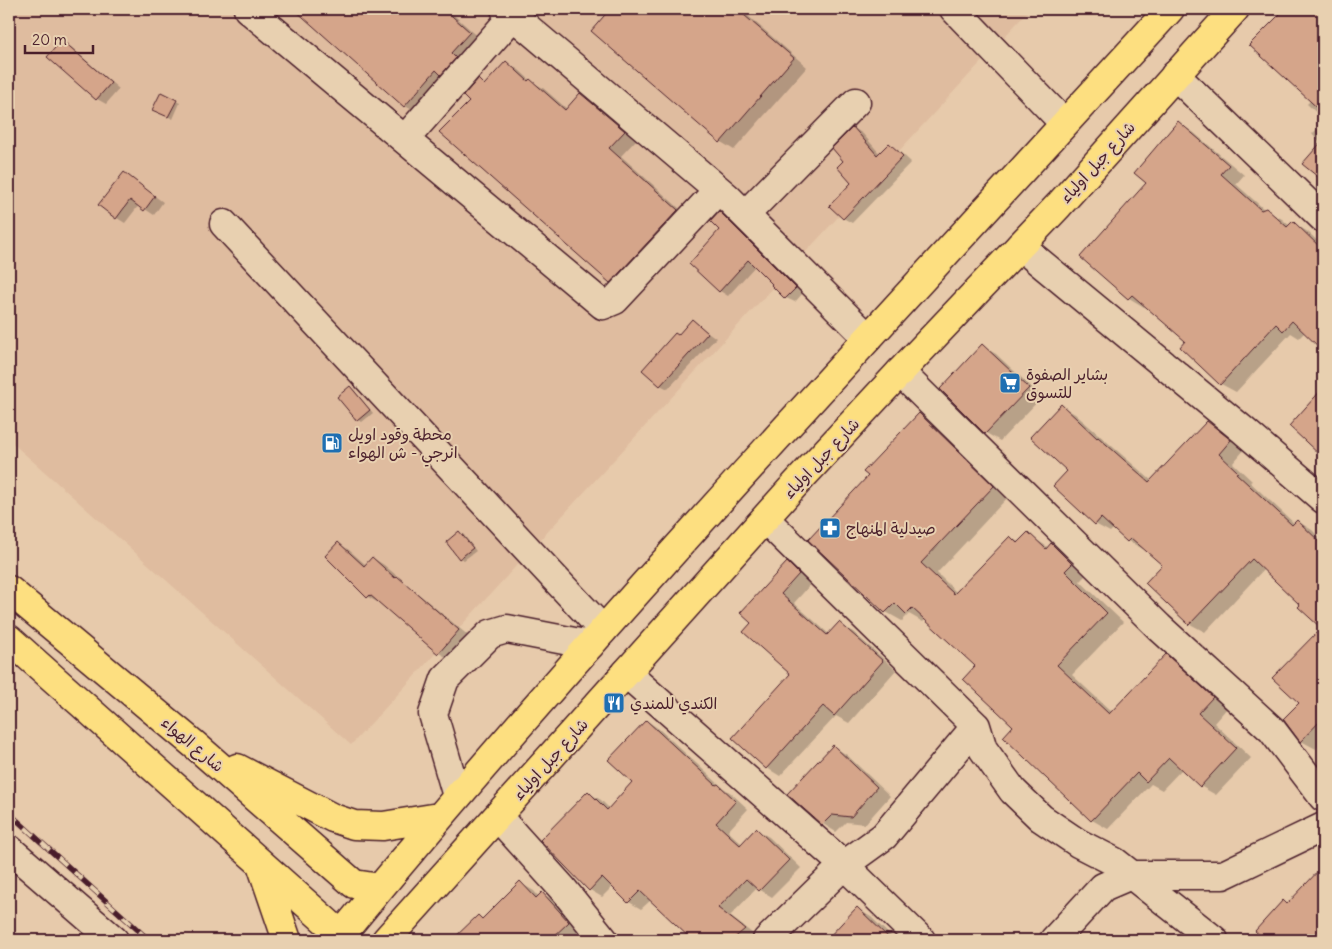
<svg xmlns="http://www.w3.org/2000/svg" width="1332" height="949" font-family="Delius,'Playpen Sans Arabic',sans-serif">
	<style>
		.built { fill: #dfbc9f }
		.shadow { fill: #0003 }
		.building { fill: #d5a58a; stroke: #4a1f2b }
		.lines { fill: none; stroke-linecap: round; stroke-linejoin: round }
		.minor-casing { stroke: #4a1f2b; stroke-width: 31 }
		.highway-casing { stroke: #4a1f2b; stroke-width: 31 }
		.minor { stroke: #e8d0b0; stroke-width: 28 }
		.highway { stroke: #fddf80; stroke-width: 28 }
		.rail-casing { stroke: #4a1f2b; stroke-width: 5.5 }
		.rail { stroke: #e8d0b0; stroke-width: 4; stroke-dasharray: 11; stroke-linecap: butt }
		.labels { text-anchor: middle; stroke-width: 4; stroke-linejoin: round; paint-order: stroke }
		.street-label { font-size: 16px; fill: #4a1f2b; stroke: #e8d0b0 }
		.poi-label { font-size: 16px; fill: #4a1f2b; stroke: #e8d0b0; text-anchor: start }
	</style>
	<rect width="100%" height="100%" fill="#e7caab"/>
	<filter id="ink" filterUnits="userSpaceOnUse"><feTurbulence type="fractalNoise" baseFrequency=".02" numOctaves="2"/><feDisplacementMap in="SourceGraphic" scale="10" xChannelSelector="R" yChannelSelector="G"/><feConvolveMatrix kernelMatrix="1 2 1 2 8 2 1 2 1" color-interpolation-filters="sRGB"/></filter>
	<g filter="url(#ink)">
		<path class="built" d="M9 9H1030L351 745 9 440Z"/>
		<path class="shadow" d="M296 9H447L482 40 418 113 405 106Z
			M612 9H740L807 67 734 150 721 142 593 31Z
			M1286 9H1323V179L1304 164 1321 144 1312 134 1321 125 1316 119 1320 116 1307 104 1311 100 1251 45Z
			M62 42 71 47 119 89 106 104 97 99Z
			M506 62 519 70 531 81 543 88 567 109 580 94 593 102 637 139 621 156 690 218 624 289 611 282 471 102 479 81 486 85Z
			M176 101 180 103 173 119 157 111Z
			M1178 123 1193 132 1244 175 1236 184 1265 210 1282 219 1290 226 1293 223 1308 232 1323 246V349L1305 332 1299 338 1291 333 1236 392 1221 384 1186 341 1145 305 1144 307 1129 298 1082 257 1148 183Z
			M854 128 863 134 880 154 889 145 898 150 911 162 852 223 843 218 852 183 845 161Z
			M124 174 163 202 154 215 139 205 125 223 117 218Z
			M720 213 728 218 803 293 795 302 786 298 756 265 728 296 720 291Z
			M693 321 716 338 668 389 660 385 678 337Z
			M982 346 996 354 1042 397 1000 441 986 433 942 389Z
			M350 387 354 390 373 413 362 422 358 420Z
			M1323 390V456L1290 426Z
			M1061 406 1075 414 1152 481 1207 422 1222 431 1245 449 1233 463 1252 481 1250 482 1295 524 1297 521 1312 530 1323 541V741L1316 749 1301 741 1300 703 1323 628 1264 569 1205 632 1190 624 1163 565 1144 548 1143 549 1128 541 1114 528 1110 532 1095 524 1068 471Z
			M919 414 935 423 1009 496 937 573 957 593 1010 537 1020 543 1028 534 1049 548 1052 545 1068 554 1088 573 1080 581 1123 622 1072 675 1113 713 1166 656 1182 665 1228 707 1214 723 1251 758 1216 795 1200 786 1182 769 1162 790 1151 784 1108 829 1092 820 1015 726 977 666 926 619 923 622 909 614 902 621 886 612Z
			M459 532 464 535 476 551 464 560 460 558Z
			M338 543 349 550 366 565 373 558 384 565 470 637 451 660 439 653 380 602 379 603 368 597Z
			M787 564 801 572 812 583 794 603 830 635 840 624 853 632 896 670 849 723 836 716 780 776 767 768 792 674 753 623Z
			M647 721 659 729 722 787 731 793 748 809 728 831 742 844 756 830 769 837 801 868 772 897 757 888 730 916 757 937 753 940H691L692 938 651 900 641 909 629 902 613 886 602 897 590 890 589 793 601 800 610 809 634 782Z
			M834 747 847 755 890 796 865 824 846 822 836 832 823 824Z
			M520 883 534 891 539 897 542 894 556 901 582 930 572 940H470L462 932 478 916 483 919Z
			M1284 902 1302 913 1323 936V940H1263Z
			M857 909 871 917 895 940H827Z"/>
		<path class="building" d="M294 9H444L470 32 451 53 456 58 441 75 436 70 404 107Z
			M610 9H737L794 58 720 143 591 31Z
			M1285 9H1323V113L1249 45Z
			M62 40 111 83 96 100 47 57Z
			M506 61 528 81 530 79 565 110 580 93 625 131 609 148 678 210 610 283 439 132 469 102 463 96 478 79 484 85Z
			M161 92 177 100 168 117 152 110Z
			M1178 121 1229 165 1221 174 1261 210 1266 208 1287 227 1293 221 1323 250V351L1292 321 1283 331 1276 324 1220 385 1180 347 1185 341 1132 295 1128 299 1080 257 1146 183 1134 173Z
			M853 127 877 155 889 143 903 156 843 219 829 206 851 183 837 167 843 161 832 148Z
			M1323 140V181L1302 164Z
			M124 172 155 196 144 211 130 200 116 219 98 205Z
			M719 211 796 288 785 299 771 285 772 284 748 260 719 292 689 264 719 230 710 221Z
			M692 319 708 333 660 386 642 370 675 333 678 335Z
			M982 344 1029 388 985 434 940 389Z
			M350 386 370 410 357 421 337 397Z
			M1323 388V458L1289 426Z
			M1061 404 1097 438 1098 437 1149 482 1207 421 1231 440 1219 454 1238 472 1236 473 1292 525 1297 520 1323 545V718L1300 742 1283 719 1299 703 1272 678 1321 628 1298 607 1300 605 1252 559 1189 625 1145 583 1162 565 1131 538 1127 542 1101 518 1095 525 1053 486 1067 471 1030 437Z
			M919 413 994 486 921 563 954 594 1010 536 1017 543 1028 532 1046 549 1051 543 1072 564 1065 571 1107 613 1057 665 1109 714 1166 654 1213 697 1198 713 1236 748 1200 787 1169 758 1146 782 1137 773 1091 821 1003 737 1013 726 963 679 975 666 912 608 906 614 895 603 885 613 808 540 868 476 863 472Z
			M459 531 473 548 459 559 446 542Z
			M338 542 364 566 372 557 395 578 397 576 459 630 438 654 370 595 367 598 325 556Z
			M787 562 799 574 781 594 827 635 839 622 883 661 834 716 823 706 766 769 732 738 790 674 743 632 751 623 740 613Z
			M646 720 716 785 718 784 736 801 716 823 740 845 756 828 789 860 759 891 746 879 718 908 745 929 732 940H692L640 891 628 903 602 877 589 891 540 840 588 791 607 810 632 782 608 760Z
			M833 745 877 787 851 817 832 815 822 825 787 794Z
			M1323 866V940H1265L1255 931 1283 900 1287 904Z
			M520 881 536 898 542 892 569 922 550 940H452L478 915 482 919Z
			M857 907 891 940H826Z"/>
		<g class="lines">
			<g class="minor-casing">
				<path id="minor" d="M248 9 603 305 615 300 718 190
					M505 9 727 197 868 338
					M954 9 1064 123
					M1175 75 1323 218
					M405 139 519 9
					M745 215 856 102
					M224 224 603 630
					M1020 246 1243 430 1323 499
					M900 372 1159 627 1272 730 1323 797
					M765 519 976 726 983 749 1013 791 1041 818 1078 843 1115 862 1214 940
					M626 673 844 865 921 940
					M457 796 433 714 445 679 490 634 507 629 590 645
					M498 817 563 889 604 940
					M9 849 114 940
					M767 940 844 865 884 836 976 726
					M1054 940 1103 887 1131 875H1223L1323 827"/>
			</g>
			<g class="highway-casing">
				<path id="highway" d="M9 590 196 746 354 884 380 888
					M9 639 347 940
					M237 768 333 818 354 825 383 826 439 817
					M262 867 287 940
					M341 935C491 753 648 578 807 405 928 273 1049 140 1170 9
					M386 940 792 488 900 372 1059 205 1235 9"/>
			</g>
			<use href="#minor" class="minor"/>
			<use href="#highway" class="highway"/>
			<g class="rail-casing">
				<path id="rail" d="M9 813 149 940"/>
			</g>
			<use href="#rail" class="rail"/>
		</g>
	</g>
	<defs>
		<g id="supermarket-square" transform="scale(1.125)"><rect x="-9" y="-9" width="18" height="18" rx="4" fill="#1f6fb2" stroke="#e8d0b0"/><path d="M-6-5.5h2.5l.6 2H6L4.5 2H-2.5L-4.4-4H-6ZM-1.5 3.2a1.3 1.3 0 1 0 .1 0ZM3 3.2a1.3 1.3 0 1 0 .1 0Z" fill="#fff"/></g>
		<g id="fuel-square" transform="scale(1.125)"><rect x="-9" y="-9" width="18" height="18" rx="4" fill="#1f6fb2" stroke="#e8d0b0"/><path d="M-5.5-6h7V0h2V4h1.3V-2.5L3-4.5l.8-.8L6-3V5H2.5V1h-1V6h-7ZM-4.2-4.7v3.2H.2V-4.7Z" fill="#fff"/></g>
		<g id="pharmacy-square" transform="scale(1.125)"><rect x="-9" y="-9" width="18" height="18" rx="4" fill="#1f6fb2" stroke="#e8d0b0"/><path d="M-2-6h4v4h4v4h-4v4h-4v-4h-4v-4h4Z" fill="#fff"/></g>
		<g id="restaurant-square" transform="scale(1.125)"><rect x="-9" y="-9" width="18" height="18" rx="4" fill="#1f6fb2" stroke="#e8d0b0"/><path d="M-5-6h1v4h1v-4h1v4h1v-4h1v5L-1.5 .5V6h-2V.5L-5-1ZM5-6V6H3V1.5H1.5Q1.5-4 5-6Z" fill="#fff"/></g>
	</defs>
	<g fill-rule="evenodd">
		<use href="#supermarket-square" x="1010" y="383"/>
		<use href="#fuel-square" x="332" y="443"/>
		<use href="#pharmacy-square" x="830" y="528"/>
		<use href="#restaurant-square" x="614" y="703"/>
	</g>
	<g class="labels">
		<g class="street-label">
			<text transform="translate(1097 162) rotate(-48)" y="6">شارع جبل اولياء</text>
			<text transform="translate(821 458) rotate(-47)" y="6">شارع جبل اولياء</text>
			<text transform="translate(193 744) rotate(40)" y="6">شارع الهواء</text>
			<text transform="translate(550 759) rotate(-48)" y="6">شارع جبل اولياء</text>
		</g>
		<g class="poi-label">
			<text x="1026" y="380">بشاير الصفوة<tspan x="1026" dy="18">للتسوق</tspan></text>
			<text x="348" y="440">محطة وقود اويل<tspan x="348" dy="18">انرجي - ش الهواء</tspan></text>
			<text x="846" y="534">صيدلية المنهاج</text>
			<text x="630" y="709">الكندي للمندي</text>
		</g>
	</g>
	<rect width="1332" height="949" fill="none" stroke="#e8d0b0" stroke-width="30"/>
	<rect x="15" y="15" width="1302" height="919" fill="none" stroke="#4a1f2b" stroke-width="2" filter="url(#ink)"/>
	<path d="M25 45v8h68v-8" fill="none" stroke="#4a1f2b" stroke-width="2.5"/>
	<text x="32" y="45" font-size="15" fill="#4a1f2b" stroke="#e8d0b0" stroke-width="4" paint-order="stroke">20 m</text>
</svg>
